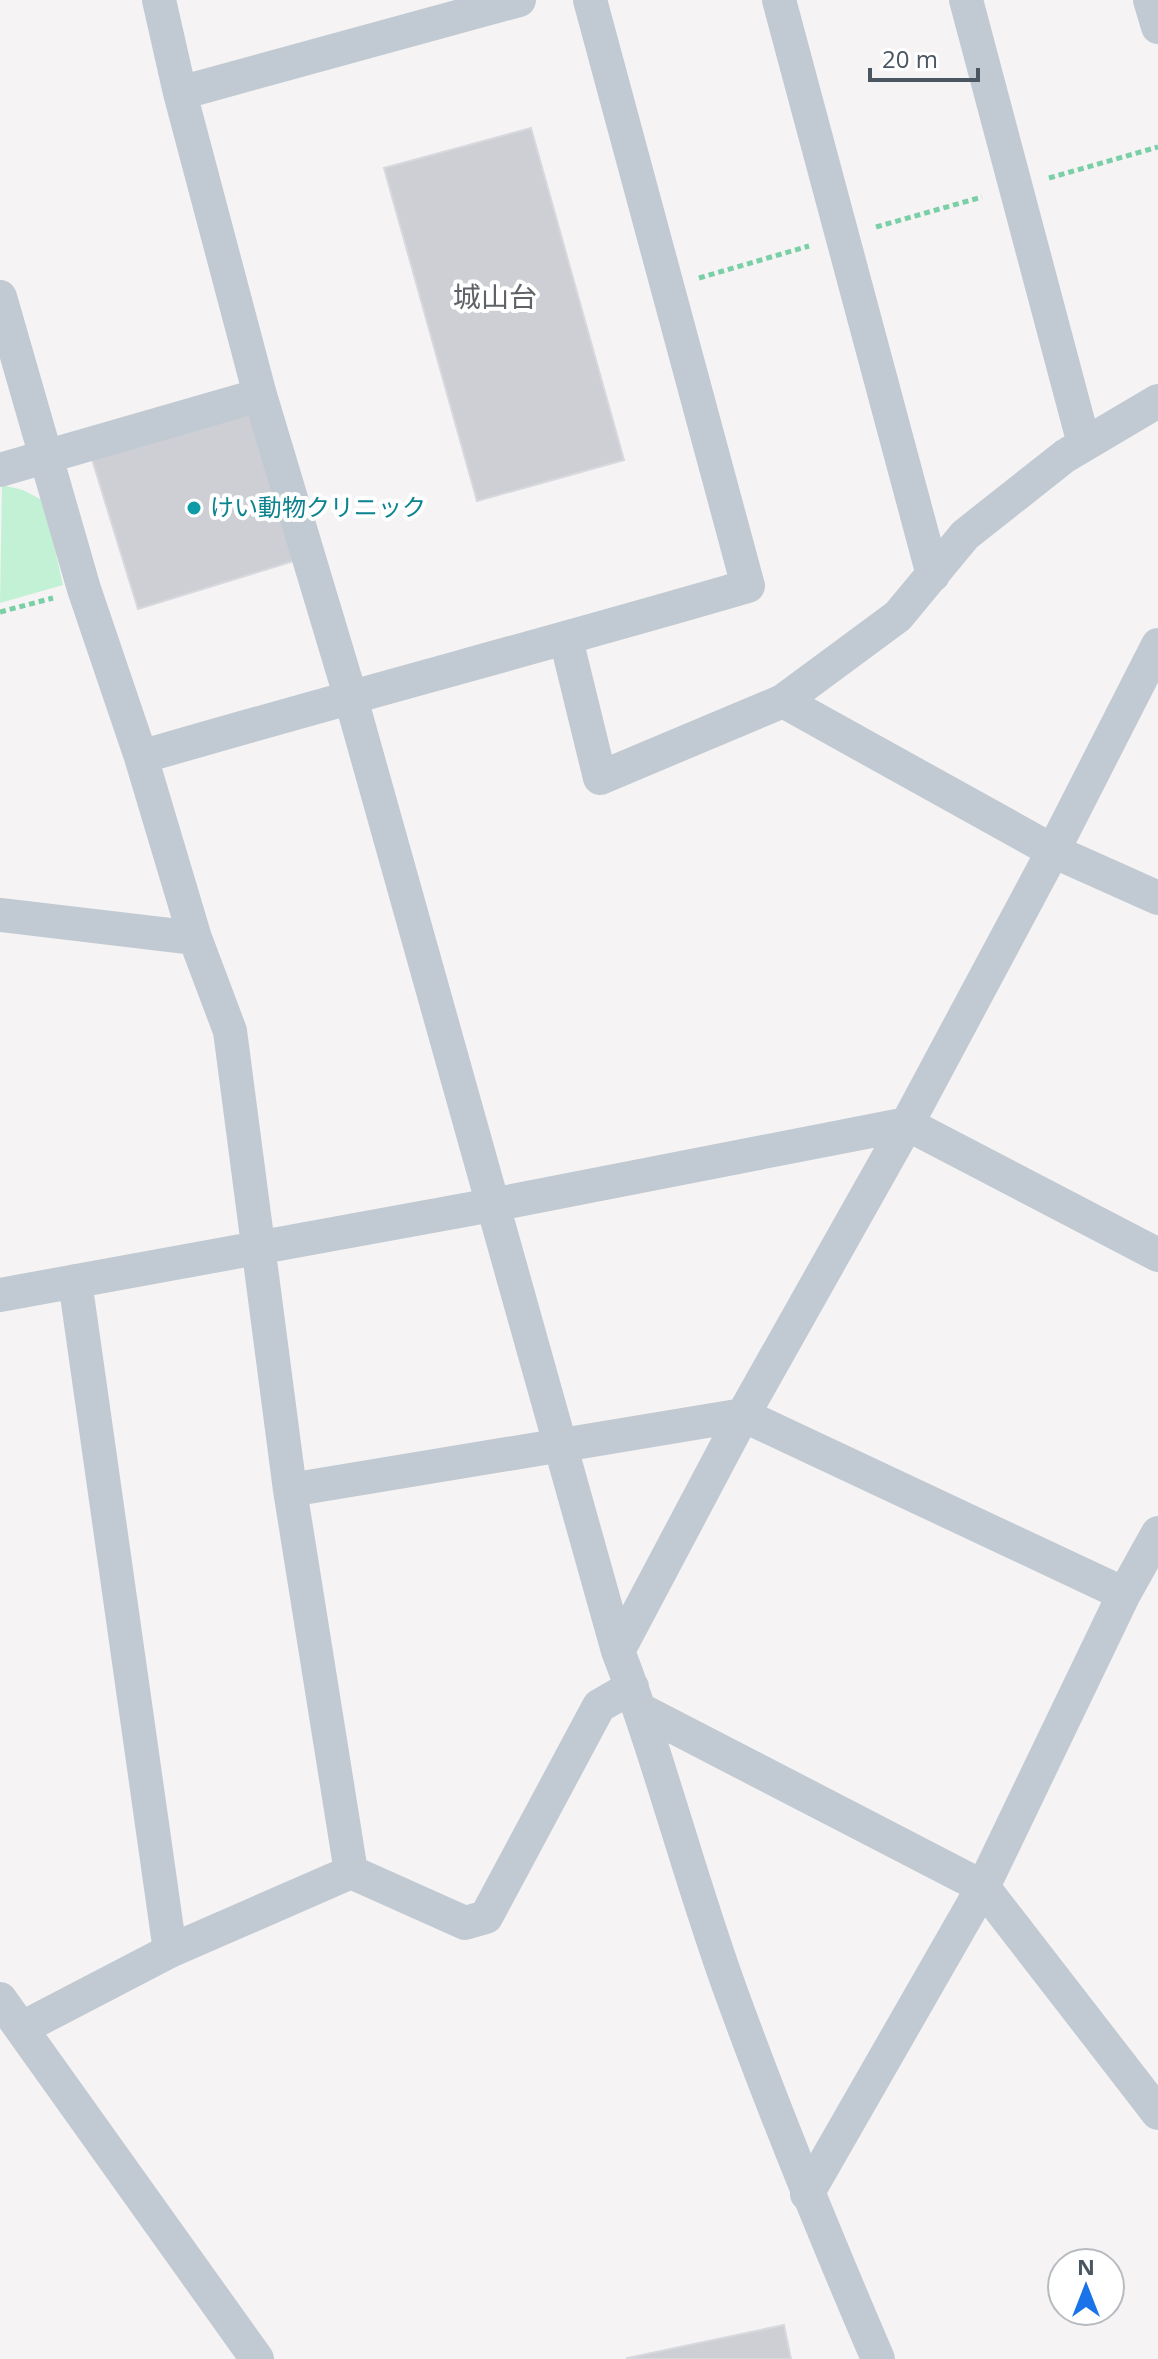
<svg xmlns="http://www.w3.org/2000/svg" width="1158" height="2359" font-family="'Open Sans','Noto Sans JP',sans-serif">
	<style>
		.green { fill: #c3f1d5 }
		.building { fill: #cdcfd5; stroke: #d7d9de; stroke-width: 2 }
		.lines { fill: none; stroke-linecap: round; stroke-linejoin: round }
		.path { stroke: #7ad0a6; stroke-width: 5; stroke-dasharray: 6 4; stroke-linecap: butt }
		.minor { stroke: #c1cad2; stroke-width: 34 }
		.culture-dot { fill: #0f9aa8; stroke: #fff; stroke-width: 3 }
		.labels { text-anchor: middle; stroke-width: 8; stroke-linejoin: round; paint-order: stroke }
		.culture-label { font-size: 24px; fill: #0d838f; stroke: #fff; text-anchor: start }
		.quarter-label { font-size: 28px; fill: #5f6368; stroke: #fff }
	</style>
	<rect width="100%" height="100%" fill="#f5f3f3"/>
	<path class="green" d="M2 485 23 490 44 501 63 585 0 603Z"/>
	<path class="building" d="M531 128 624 460 477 501 384 168Z
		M250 408 297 560 138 609 91 456Z
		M784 2325 791 2359H628L627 2358Z"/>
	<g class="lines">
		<path class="path" d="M1049 178 1158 147
			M876 227 982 197
			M699 278 809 246
			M0 612 53 598"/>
		<path class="minor" d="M159 0 180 93 260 395 350 695 618 1651C661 1763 690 1880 731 1992 776 2116 826 2238 878 2359
			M779 0 933 575
			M966 0 1084 444
			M1150 0 1158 27
			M180 93 519 0
			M0 297 84 589 141 757 195 938 230 1031 290 1490 351 1872 170 1951 22 2028
			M0 470 260 395
			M566 639 600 778 783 701 898 616 965 535 1065 456 1158 401
			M783 701 1053 851 1158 898
			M141 757C342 698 546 645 748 586L590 0
			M0 915 195 938
			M75 1281 170 1951
			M0 1295 492 1205 907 1124 1158 1255
			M290 1490 743 1415 1124 1594
			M618 1651 743 1415 907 1124 1053 851 1158 645
			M641 1710 983 1887 1158 2113
			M351 1872 465 1923 486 1917 599 1706 632 1687
			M0 1999 257 2359
			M807 2194 983 1887 1124 1594 1158 1533"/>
	</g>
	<circle class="culture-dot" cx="194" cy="508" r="8"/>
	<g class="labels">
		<g class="culture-label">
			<text x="210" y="516">けい動物クリニック</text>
		</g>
		<g class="quarter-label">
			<text x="495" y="307">城山台</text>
		</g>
	</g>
	<g transform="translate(1086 2287)"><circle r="38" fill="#ffffff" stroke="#b7bbc0" stroke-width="2"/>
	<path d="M0-6L14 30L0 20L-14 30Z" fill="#1a73e8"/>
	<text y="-12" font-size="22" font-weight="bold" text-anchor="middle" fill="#4a5661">N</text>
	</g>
	<path d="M870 68v12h108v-12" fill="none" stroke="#4a5661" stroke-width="4"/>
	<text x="882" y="68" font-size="24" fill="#4a5661" stroke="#ffffff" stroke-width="6" paint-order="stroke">20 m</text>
</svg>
